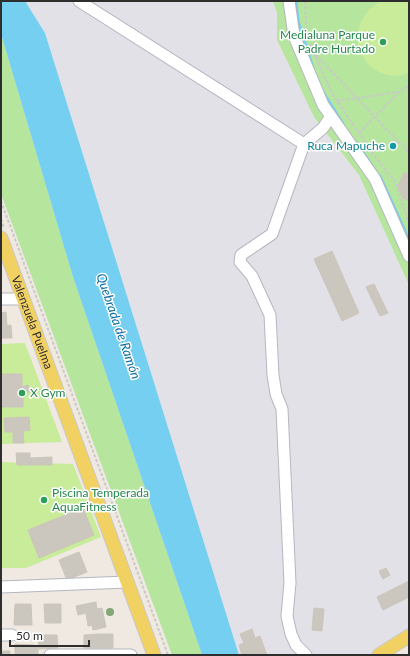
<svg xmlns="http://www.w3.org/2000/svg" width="410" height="656" font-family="Lato,sans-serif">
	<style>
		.industrial { fill: #e3e1e8 }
		.green { fill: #b6e59e }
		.pitch { fill: #c9ec9a }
		.water { fill: #75cff0 }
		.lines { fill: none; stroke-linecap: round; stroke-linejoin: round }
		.stream { stroke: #75cff0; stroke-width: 3 }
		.building { fill: #cbc7bf; stroke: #cbc5ba }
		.minor-casing { stroke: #b4b7c1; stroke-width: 13 }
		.major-casing { stroke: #c9c9c9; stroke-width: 15 }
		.path { stroke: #c9c9c9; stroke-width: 2; stroke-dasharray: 3 2; stroke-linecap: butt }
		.minor { stroke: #fff; stroke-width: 11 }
		.major { stroke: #f2d163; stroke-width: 13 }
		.tree { fill: #84a574 }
		.leisure-dot { fill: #2e9e5b; stroke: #fff; stroke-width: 1.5 }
		.culture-dot { fill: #0f9aa8; stroke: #fff; stroke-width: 1.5 }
		.labels { text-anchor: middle; stroke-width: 3; stroke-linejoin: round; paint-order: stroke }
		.leisure-label { font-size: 12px; fill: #27864d; stroke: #fff; text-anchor: start }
		.culture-label { font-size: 12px; fill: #0d838f; stroke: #fff; text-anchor: end }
		.street-label { font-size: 12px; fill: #2e2e2e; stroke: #fff }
		.water-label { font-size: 13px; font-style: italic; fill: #0d6fa3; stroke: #fff }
	</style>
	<rect width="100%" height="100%" fill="#efe9e1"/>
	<path class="industrial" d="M25 1H273L277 13V40L314 117 359 175 409 285V631L369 655H239L45 33Z"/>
	<path class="green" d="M273 1H409V285L359 175 314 117 277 40V13Z
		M1 34 73 277 202 655H172L1 194Z"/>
	<path class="pitch" d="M380 1H409V73C368 89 333 31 380 1Z
		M25 343 62 442 1 444V344Z
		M1 462 73 464 101 537 26 568H1Z"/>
	<path class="water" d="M1 1H25L45 33 239 655H202L73 277 1 34Z"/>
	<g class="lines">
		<path class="stream" d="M296 1 298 21 313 68
			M323 92 343 124
			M356 142 375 170
			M380 176 409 240"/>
	</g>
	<path class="building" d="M389 145a4 4 0 1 1 8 0a4 4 0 1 1-8 0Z
		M404 172 409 175V201L403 198 398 186Z
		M332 251 359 313 342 321 314 259Z
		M374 284 388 313 380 316 366 287Z
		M6 312 7 326 11 325 12 338H1V313Z
		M1 374H22V387L28 385 30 391 23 395V407H1Z
		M29 417 30 430 23 431 24 443H13V432H5L4 418Z
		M16 453H30V458L52 457V465H17Z
		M83 508 94 535 39 558 28 530Z
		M79 552 87 572 67 580 59 560Z
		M386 568 390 575 383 579 379 571Z
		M409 581V597L383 610 377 597Z
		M96 602 97 609 102 608 106 627 93 630 92 625 88 626 86 613 78 615 76 606Z
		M15 604H31L32 625H14Z
		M44 604H61V623H45Z
		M314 608 324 609 322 631 312 630Z
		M252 629 255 638 260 636 267 655H242L239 645 244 643 240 634Z
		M98 634H113V648H99Z
		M98 634 99 648H84V635Z
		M43 635H57L58 648 39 649 38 640H43Z
		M15 644 34 645V647H38V655H15Z
		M1 651H10V655H1Z"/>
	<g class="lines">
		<g class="minor-casing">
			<path id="minor" d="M79 1 304 144 323 128 331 116
				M289 1 294 36 323 105 375 179 409 256
				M304 144 272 234 241 255 240 262 252 276 270 315 273 375 276 394 282 409 290 583 287 616 291 634 296 645 306 655
				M1 299H23
				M1 587 127 582
				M1 635H12
				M50 655H131"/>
		</g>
		<g class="major-casing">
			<g id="major">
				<path id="s1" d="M1 238 154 655"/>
				<path d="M379 655 409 636"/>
			</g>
		</g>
		<path class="path" d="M305 1 307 37
			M310 44 333 95 374 155 395 181 409 224
			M316 55 409 153
			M337 101 398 92
			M359 133 399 92 409 86
			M1 201 168 655
			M1 219 4 228"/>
		<use href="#minor" class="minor"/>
		<use href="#major" class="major"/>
	</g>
	<circle class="tree" cx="110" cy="612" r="4"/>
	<g class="leisure-dot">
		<circle cx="383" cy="42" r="4"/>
		<circle cx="22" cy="393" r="4"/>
		<circle cx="44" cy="500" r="4"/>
	</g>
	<circle class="culture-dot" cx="393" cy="146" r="4"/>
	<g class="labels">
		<g class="leisure-label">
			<text x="375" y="39" text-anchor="end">Medialuna Parque<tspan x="375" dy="14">Padre Hurtado</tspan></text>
			<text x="30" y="397">X Gym</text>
			<text x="52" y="497">Piscina Temperada<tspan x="52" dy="14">AquaFitness</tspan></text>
		</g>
		<g class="culture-label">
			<text x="385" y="150">Ruca Mapuche</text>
		</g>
		<g class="street-label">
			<text dy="4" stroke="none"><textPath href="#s1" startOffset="90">Valenzuela Puelma</textPath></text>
		</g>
		<g class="water-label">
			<text transform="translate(119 326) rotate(71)" y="5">Quebrada de Ramón</text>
		</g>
	</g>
	<rect width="410" height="656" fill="none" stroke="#2e2e2e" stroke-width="4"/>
	<path d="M10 640v6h79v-6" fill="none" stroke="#2e2e2e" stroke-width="2"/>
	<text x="16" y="640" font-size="12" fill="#2e2e2e" stroke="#ffffff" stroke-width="3" paint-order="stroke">50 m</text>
</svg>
